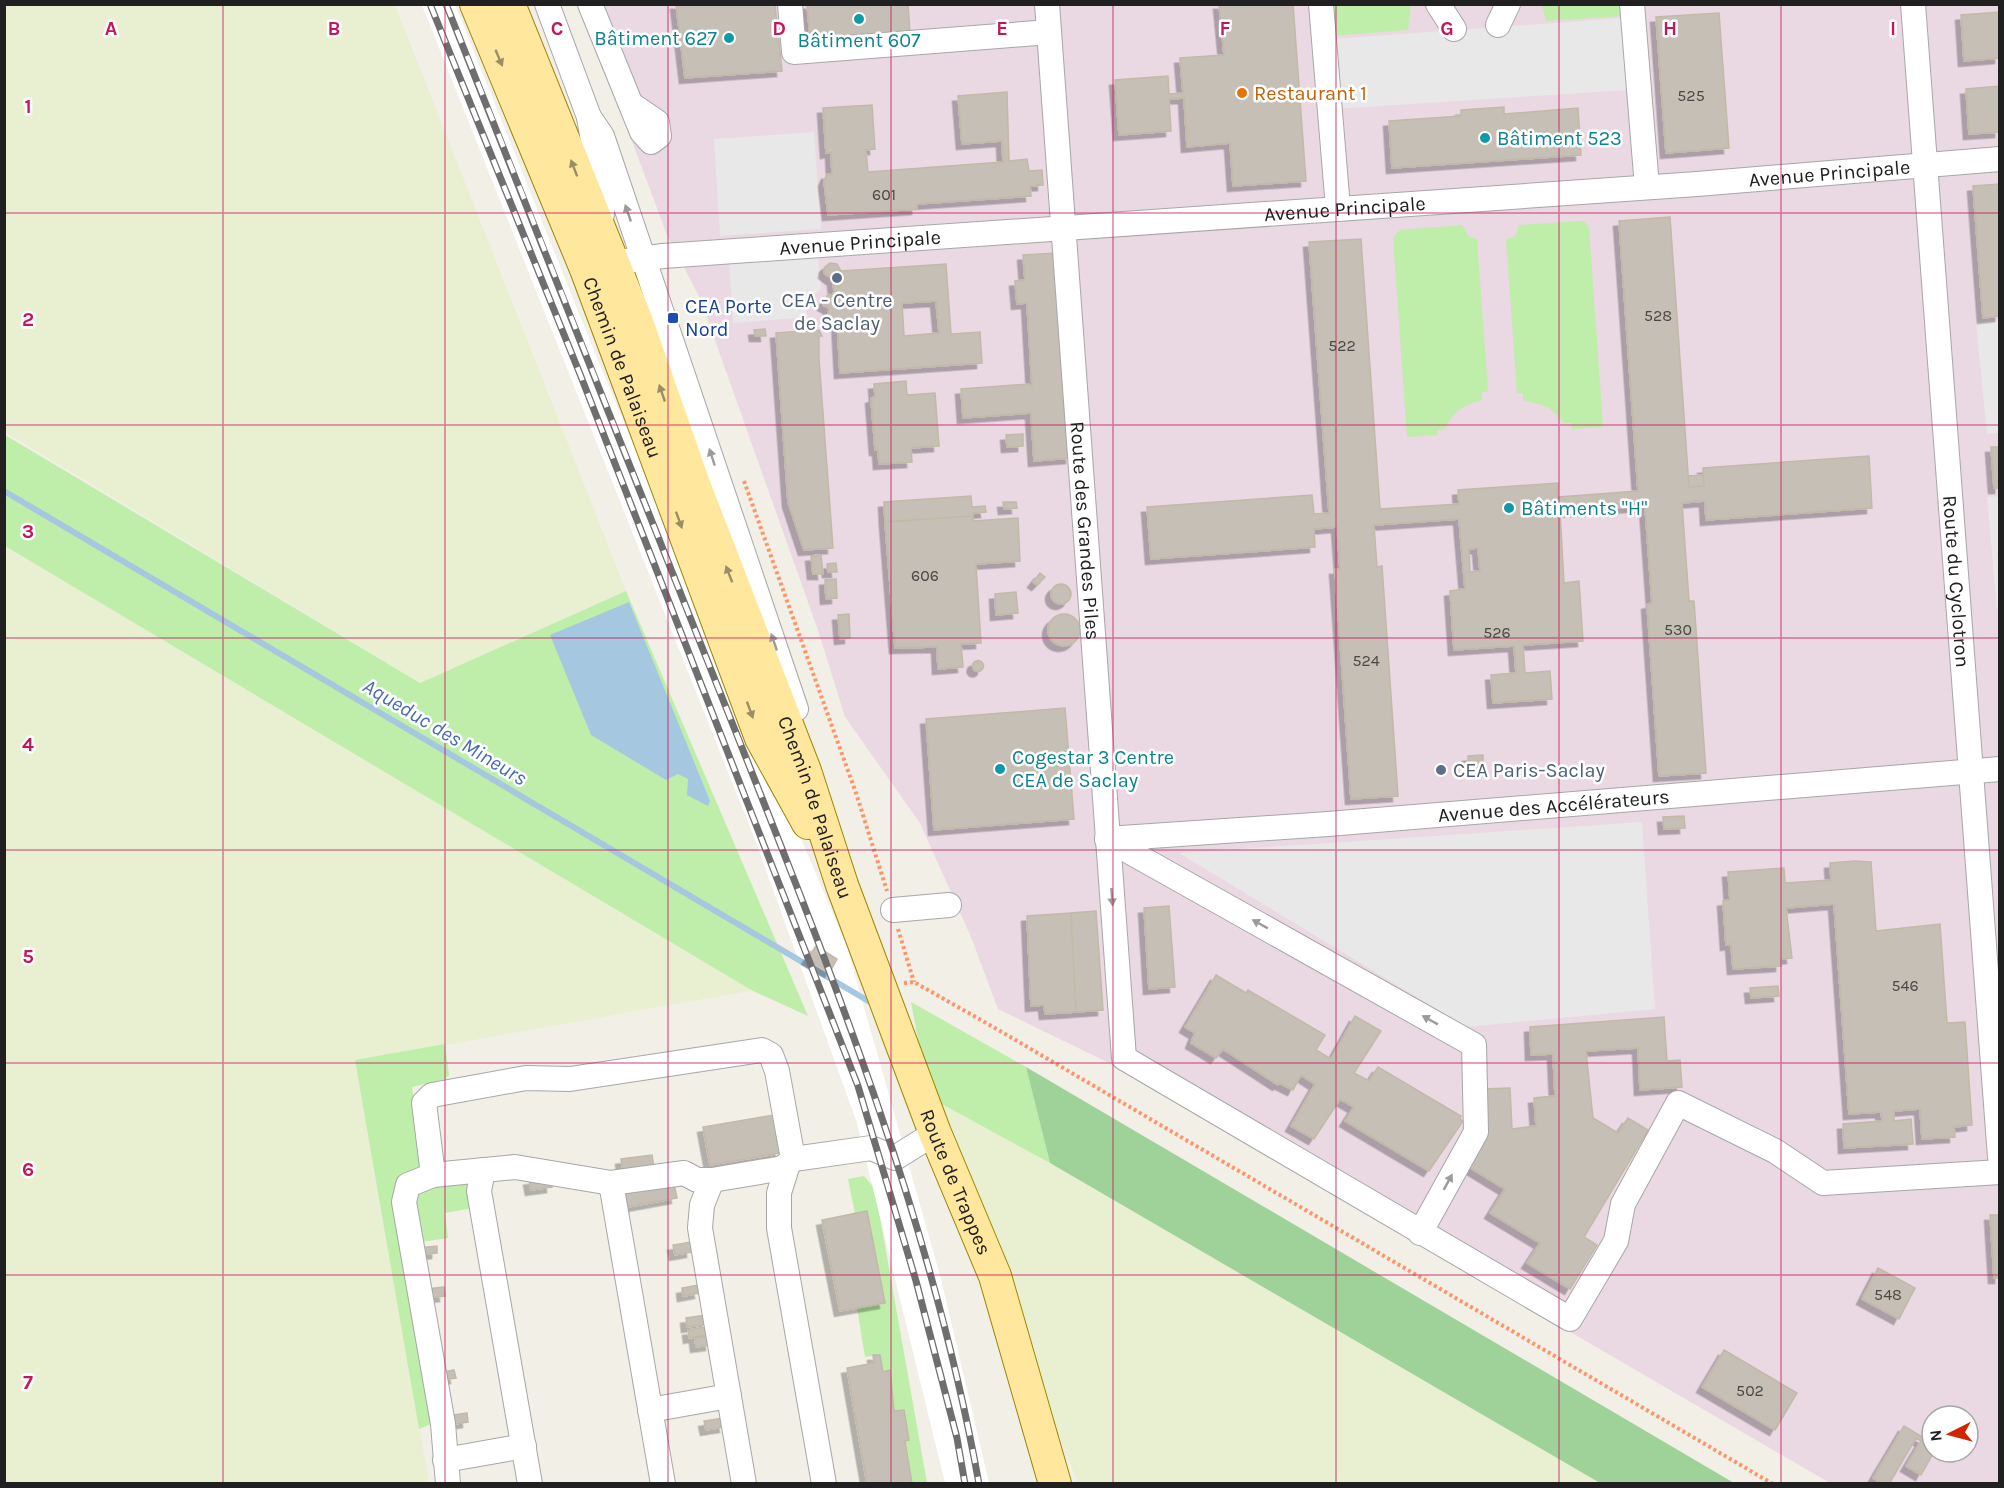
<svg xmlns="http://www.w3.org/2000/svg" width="2004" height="1488" font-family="Karla,sans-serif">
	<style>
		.industrial { fill: #ead8e3; fill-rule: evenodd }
		.farmland { fill: #e8f0d1 }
		.grass { fill: #bfedaa }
		.forest { fill: #9fd299 }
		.parking { fill: #e8e8e8 }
		.water { fill: #a5c8e0 }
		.pier { fill: #fff }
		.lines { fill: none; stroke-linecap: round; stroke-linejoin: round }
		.stream { stroke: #a5c8e0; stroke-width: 6 }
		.building { fill: #c6bfb5; stroke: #c3b9a7; stroke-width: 1.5; fill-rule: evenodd; filter: url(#shadow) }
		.minor-casing { stroke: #a7a7a7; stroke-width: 26 }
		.major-casing { stroke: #9c8500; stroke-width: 34 }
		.path { stroke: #ff9469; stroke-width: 4; stroke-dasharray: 3 3; stroke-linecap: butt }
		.minor { stroke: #fff; stroke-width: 24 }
		.major { stroke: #ffe79d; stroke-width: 32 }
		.rail-casing { stroke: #6e6e6e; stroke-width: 7 }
		.rail { stroke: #fff; stroke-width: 4.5; stroke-dasharray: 14; stroke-linecap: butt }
		.oneway { fill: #9b8d65 }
		.oneway2 { fill: #9b9b9b }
		.grid { fill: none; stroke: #c2185b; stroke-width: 1.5; stroke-opacity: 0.55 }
		.culture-dot { fill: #0f9aa8; stroke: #fff; stroke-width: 2 }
		.food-dot { fill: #e8710a; stroke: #fff; stroke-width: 2 }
		.service-dot { fill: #5c6f8a; stroke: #fff; stroke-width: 2 }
		.transit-dot { fill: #1a4fb4; stroke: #fff; stroke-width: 2 }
		.labels { text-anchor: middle; stroke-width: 5; stroke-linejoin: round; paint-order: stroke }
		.number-label { font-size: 16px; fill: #4a4845 }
		.culture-label { font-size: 20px; fill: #0d838f; stroke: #fff; text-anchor: start }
		.food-label { font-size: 20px; fill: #c56008; stroke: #fff; text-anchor: start }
		.street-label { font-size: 20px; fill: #202020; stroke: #fff }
		.service-label { font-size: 20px; fill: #4e5e75; stroke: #fff }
		.transit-label { font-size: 20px; fill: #164399; stroke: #fff; text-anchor: start }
		.water-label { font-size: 21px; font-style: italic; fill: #476ab5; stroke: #fff }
		.grid-label { font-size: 20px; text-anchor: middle; font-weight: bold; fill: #c2185b; stroke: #fff; stroke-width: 5; stroke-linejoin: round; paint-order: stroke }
	</style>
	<defs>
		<filter id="shadow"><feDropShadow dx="-5.5" dy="5.5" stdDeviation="0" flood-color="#0004"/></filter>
	</defs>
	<rect width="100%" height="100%" fill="#f1efe6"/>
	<path class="industrial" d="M581 5H1999V1483H1830L1105 1061 998 1009 971 937 920 823 845 717 819 633 700 298 667 235ZM1932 1416H1968V1452H1932Z"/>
	<path class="farmland" d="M4 5H395L626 591 420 683 5 432Z
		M5 536 754 990 355 1061 429 1483 5 1484Z
		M919 1084 1031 1148 1603 1483H1078Z"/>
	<path class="grass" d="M1329 5H1411L1408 30 1331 36Z
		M1542 5H1622L1623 16 1546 21Z
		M1579 221H1584L1589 228 1603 427 1572 429 1571 423H1564L1548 407 1523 400V393H1517L1506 240 1516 235 1519 225Z
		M1462 225 1468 236 1477 239 1488 391 1482 392V400C1465 404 1453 411 1445 429L1437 430V435L1407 437 1393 238 1400 230Z
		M5 435 420 683 626 591 808 1016 753 991 5 546Z
		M911 1002 1026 1067 1050 1163 929 1097Z
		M445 1044 449 1075 445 1079 412 1087 422 1163 411 1176 397 1180 438 1421 419 1429 355 1060Z
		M864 1176 875 1189 927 1483H912L905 1441 909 1440 894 1411 890 1370 883 1372 880 1355 865 1357 857 1308 885 1303 867 1212 855 1214 848 1179Z
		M467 1179 478 1207 445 1213 448 1238 421 1242 412 1190Z"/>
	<path class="forest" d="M1026 1067 1734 1483H1600L1050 1163Z"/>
	<path class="parking" d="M1623 18 1628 90 1335 109 1332 39Z
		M814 132 821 229 720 236 714 139Z
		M818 255 821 289 806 303 807 317 733 323 729 262Z
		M1999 321V433L1987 434 1976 322Z
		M1999 496 2000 609H1997L1987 497Z
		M1642 822 1655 1009 1466 1027 1179 853Z"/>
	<path class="water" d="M629 602 710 801 708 806 687 795 688 779 678 774 666 780 591 735 550 635Z"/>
	<path class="pier" d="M422 5H455L601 368 847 947 941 1279 989 1483H945L857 1123 754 837Z"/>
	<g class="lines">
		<path class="stream" d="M4 491 870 1002"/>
	</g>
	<path class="building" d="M676 4H775L782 71 685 78Z
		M807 4H908L910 33 810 37Z
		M1219 4H1293L1306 181 1233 186 1230 143 1187 147 1184 98 1169 99 1171 131 1119 135 1115 80 1168 76 1169 94 1183 93 1180 58 1224 55Z
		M2000 12V58L1964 61 1961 15Z
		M1719 13 1729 148 1666 153 1656 17Z
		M2000 86V132L1969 134 1966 89Z
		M1007 92 1009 161 1027 159 1029 171 1042 170 1043 185 1030 186 1031 196 917 204V209L828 215 824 181 827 174H832L831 152 826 153 823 108 872 105 875 149 866 150 868 172 1003 162 1002 141 962 144 958 96Z
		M1504 107V114L1578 108 1581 155 1392 168 1389 121 1461 116V110Z
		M2000 184V316L1983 318 1973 186Z
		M1670 217 1689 487 1704 486 1703 468 1869 456 1872 508 1706 520 1705 501 1682 503 1689 601H1694L1706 773 1659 776 1647 604 1652 603 1645 506 1560 512 1564 583 1579 581 1583 641 1523 645 1525 673 1550 671 1552 699 1493 703 1491 675 1516 673 1514 646 1454 650 1450 591 1465 589 1459 519 1374 525 1377 567 1382 566 1398 796 1351 799 1335 569H1340L1337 527 1314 529 1315 547 1151 559 1147 507 1312 495 1314 514 1329 513 1309 242 1361 239 1380 509 1459 504 1458 490 1558 483V497L1638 491 1619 221Z
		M1057 253 1071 458 1034 461 1031 413 963 418 961 389 1029 384 1032 387 1027 303 1017 304 1015 281 1025 280 1023 255Z
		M830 263 837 264 841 271 946 264 951 334 980 332 982 363 840 373 837 319 828 320 829 308 823 305 828 294 832 296 834 292 833 280 824 273 825 267ZM936 301 939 333 904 336 902 303Z
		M765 329 766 336H755L754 330Z
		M819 330 822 336H819V359L833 548 804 550 788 502 776 333Z
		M906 381 907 395 935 393 939 446 911 448 912 462 879 464 878 450H875L871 398 875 397 874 384Z
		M1023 434V446L1007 447 1006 435Z
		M1991 447H2000V488H1994Z
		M1703 475 1704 486 1689 487 1688 476Z
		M971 496 972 507 985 506 986 512 973 513V516L885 522 884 502Z
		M1003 502H1016L1017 508 1004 509Z
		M973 516V521L1018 518 1020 561 976 564 981 643 961 644 963 667 938 669 937 647 895 648 885 522Z
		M1478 548 1480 571 1470 572 1469 549Z
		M821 555 823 574H813L811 556Z
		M836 563 837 572H828L827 564Z
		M1040 573 1045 577 1037 585 1033 582Z
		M836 579 837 598 826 599 825 580Z
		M1051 594a10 10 0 1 1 20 0a10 10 0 1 1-20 0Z
		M1016 592 1018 613 996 615 995 594Z
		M1048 630a16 16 0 1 1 32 0a16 16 0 1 1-32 0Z
		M849 614 850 638 840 639 838 615Z
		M972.5 666a5.5 5.5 0 1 1 11 0a5.5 5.5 0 1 1-11 0Z
		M1065 708 1074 819 934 830 926 719Z
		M1483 755V767L1469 768 1468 756Z
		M1684 816 1685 828 1664 829 1663 817Z
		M1855 861 1871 862 1876 931 1940 924 1947 1023 1965 1022 1972 1125 1954 1127 1955 1137 1922 1139 1920 1109 1894 1111V1121L1911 1119 1913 1144 1844 1148 1843 1124 1882 1121 1881 1112 1849 1114 1834 904 1786 908 1792 958 1781 959V966L1733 969 1731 944 1726 945 1723 901 1730 900 1728 872 1784 868 1785 883 1831 880 1830 863Z
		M1169 906 1175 987 1149 989 1144 908Z
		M1096 911 1103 1010 1076 1012 1071 913Z
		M1071 913 1076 1012 1045 1014 1044 1005 1031 1006 1027 916Z
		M816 946 837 959 830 972 807 959Z
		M1216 975 1246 993 1248 990 1325 1035 1316 1050 1331 1059 1355 1016 1381 1031 1354 1073 1369 1081 1378 1067 1461 1116 1460 1119 1463 1121 1429 1171 1345 1121 1354 1107 1340 1099 1314 1139 1291 1126 1315 1084 1301 1075 1293 1090 1279 1083 1278 1085 1223 1049 1216 1058 1191 1043 1195 1033 1185 1027Z
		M1778 986 1779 996 1751 998 1750 988Z
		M1664 1017 1667 1061 1680 1060 1682 1087 1640 1090 1638 1048 1586 1051 1593 1118 1618 1133 1628 1118 1648 1130 1584 1237 1597 1245 1570 1289 1527 1263 1540 1243 1490 1213 1505 1189 1469 1167 1486 1140 1482 1089 1510 1088 1512 1129 1536 1126 1534 1098 1555 1096 1553 1054 1531 1055 1530 1027Z
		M774 1115 781 1153 710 1165 703 1127Z
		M652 1155 654 1168 623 1173 621 1159Z
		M551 1177 552 1187 531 1190 529 1180Z
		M674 1183 677 1198 627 1207 625 1192Z
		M867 1211 885 1303 840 1311 822 1220Z
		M1990 1215H2000V1278H1994Z
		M691 1242 692 1252 675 1255 673 1245Z
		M437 1246V1253L419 1255V1248Z
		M1878 1268 1915 1288 1899 1319 1862 1299Z
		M698 1285 700 1293 683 1296 682 1288Z
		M444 1287 445 1296 428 1298 427 1289Z
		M706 1315 708 1324 687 1327 686 1318Z
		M706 1327 707 1335 689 1338 688 1330Z
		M710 1336 711 1345 696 1347 695 1338Z
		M1724 1350 1797 1393 1775 1430 1702 1387Z
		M873 1355H880L883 1372 890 1370 894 1411 904 1410 909 1440 905 1441 912 1484H867L847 1368 874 1363Z
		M454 1370 456 1378 441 1380 439 1373Z
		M467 1413 468 1422 447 1425 446 1416Z
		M723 1418 725 1427 706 1430 704 1421Z
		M1904 1426 1932 1443 1934 1452 1921 1475 1906 1466 1921 1441 1916 1438 1889 1484H1883L1873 1478Z"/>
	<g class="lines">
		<g class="minor-casing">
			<g id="minor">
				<path d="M547 4 589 117 603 203 601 221"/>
				<path d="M590 4 642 132 651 142 659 136 657 122 632 105"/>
				<path d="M790 4 794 52 1049 32"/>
				<path id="s1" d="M1047 4 1124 1058 1570 1319 1616 1241 1623 1204 1678 1103 1775 1151 1823 1183 2000 1172"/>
				<path d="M1321 4 1338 208"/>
				<path d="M1438 4 1454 29"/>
				<path d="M1632 4 1647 187"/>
				<path id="s2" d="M1913 4 2000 1157"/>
				<path d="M1498 25 1508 4"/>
				<path d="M589 117 602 136 796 709"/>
				<path id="s3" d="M597 265 663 256 1697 184 2000 159"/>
				<path id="s4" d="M1107 839 1328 824 2000 769"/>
				<path d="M1107 839 1474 1045 1476 1132 1420 1233"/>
				<path d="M893 910 949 905"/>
				<path d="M788 1164 779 1193V1228L824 1484"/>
				<path d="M483 1170 479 1191 530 1484"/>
				<path d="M433 1175 424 1103 432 1095 526 1078 570 1079 762 1050 771 1055 777 1071 793 1159"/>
				<path d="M712 1180 702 1205 700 1228 744 1484"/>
				<path d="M611 1183 663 1484"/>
				<path d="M650 1410 729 1396"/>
				<path d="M445 1460 524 1446"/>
				<path d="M448 1484 443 1424 404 1202 408 1185 433 1175 515 1167 611 1183 684 1173 697 1180H712L783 1168 793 1159 801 1158 871 1148 895 1158 935 1133"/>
			</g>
		</g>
		<g class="major-casing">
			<g id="major">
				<path id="s5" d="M476 4 586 269 761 738 808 823"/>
				<path id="s6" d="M509 4 637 322 695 487 805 771 842 885 935 1133 995 1276 1055 1484"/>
			</g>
		</g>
		<path class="path" d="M744 481 856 793 887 891
			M898 929 914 982
			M904 983 914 982 995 1028 1773 1484"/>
		<use href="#minor" class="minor"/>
		<use href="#major" class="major"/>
		<g class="rail-casing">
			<path id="rail" d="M430 4 580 374 858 1086 916 1281 957 1438 965 1484
				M446 4C543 244 637 485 733 725 831 972 932 1220 979 1484"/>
		</g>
		<use href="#rail" class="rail"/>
	</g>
	<defs><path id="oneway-solid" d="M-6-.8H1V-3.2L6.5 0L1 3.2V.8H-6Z" transform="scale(1.5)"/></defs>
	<g class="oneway">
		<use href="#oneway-solid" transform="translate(499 58) rotate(67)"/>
		<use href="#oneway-solid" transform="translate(574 168) rotate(-111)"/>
		<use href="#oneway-solid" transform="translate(662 393) rotate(-109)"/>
		<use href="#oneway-solid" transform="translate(679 520) rotate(70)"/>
		<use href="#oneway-solid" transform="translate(729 574) rotate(-111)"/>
		<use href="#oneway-solid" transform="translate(750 710) rotate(70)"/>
	</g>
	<g class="oneway2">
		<use href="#oneway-solid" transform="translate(628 213) rotate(-109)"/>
		<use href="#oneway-solid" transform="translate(712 457) rotate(-108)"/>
		<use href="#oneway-solid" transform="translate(774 642) rotate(-109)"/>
		<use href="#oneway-solid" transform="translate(1112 897) rotate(86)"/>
		<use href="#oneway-solid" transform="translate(1260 924) rotate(-151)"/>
		<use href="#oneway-solid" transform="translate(1430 1020) rotate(-151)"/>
		<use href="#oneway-solid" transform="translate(1448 1182) rotate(-61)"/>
	</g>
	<path class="grid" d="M223 4V1484M445 4V1484M668 4V1484M891 4V1484M1113 4V1484M1336 4V1484M1559 4V1484M1781 4V1484M4 213H2000M4 425H2000M4 638H2000M4 850H2000M4 1063H2000M4 1275H2000"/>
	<g class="culture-dot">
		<circle cx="859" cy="19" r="6"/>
		<circle cx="729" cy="38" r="6"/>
		<circle cx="1485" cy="138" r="6"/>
		<circle cx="1509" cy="508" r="6"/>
		<circle cx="1000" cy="769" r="6"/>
	</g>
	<circle class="food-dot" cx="1242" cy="93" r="6"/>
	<g class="service-dot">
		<circle cx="837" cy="278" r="6"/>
		<circle cx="1441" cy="770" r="6"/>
	</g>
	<rect class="transit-dot" x="667" y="312" width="12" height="12" rx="3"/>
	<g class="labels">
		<g class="number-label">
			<text x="1691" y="101">525</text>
			<text x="884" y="200">601</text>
			<text x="1658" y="321">528</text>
			<text x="1342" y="351">522</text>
			<text x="925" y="581">606</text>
			<text x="1678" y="635">530</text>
			<text x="1497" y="638">526</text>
			<text x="1366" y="666">524</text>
			<text x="1905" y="991">546</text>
			<text x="1888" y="1300">548</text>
			<text x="1750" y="1396">502</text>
		</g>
		<g class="culture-label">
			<text x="717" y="45" text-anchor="end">Bâtiment 627</text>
			<text x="859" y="47" text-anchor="middle">Bâtiment 607</text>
			<text x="1497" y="145">Bâtiment 523</text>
			<text x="1521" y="515">Bâtiments "H"</text>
			<text x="1012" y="764">Cogestar 3 Centre<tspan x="1012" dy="23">CEA de Saclay</tspan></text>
		</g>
		<g class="food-label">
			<text x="1254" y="100">Restaurant 1</text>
		</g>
		<g class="street-label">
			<text dy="7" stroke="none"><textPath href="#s3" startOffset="1236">Avenue Principale</textPath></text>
			<text dy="7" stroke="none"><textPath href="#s3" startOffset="750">Avenue Principale</textPath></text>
			<text dy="7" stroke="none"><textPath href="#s3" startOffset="264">Avenue Principale</textPath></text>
			<text dy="7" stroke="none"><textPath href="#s5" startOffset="392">Chemin de Palaiseau</textPath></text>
			<text dy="7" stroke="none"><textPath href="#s1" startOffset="528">Route des Grandes Piles</textPath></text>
			<text dy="7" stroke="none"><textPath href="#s2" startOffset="579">Route du Cyclotron</textPath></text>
			<text dy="7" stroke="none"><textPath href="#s6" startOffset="860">Chemin de Palaiseau</textPath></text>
			<text dy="7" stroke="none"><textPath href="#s4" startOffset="448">Avenue des Accélérateurs</textPath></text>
			<text dy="7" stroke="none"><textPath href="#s6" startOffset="1260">Route de Trappes</textPath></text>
		</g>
		<g class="service-label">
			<text x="837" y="307">CEA - Centre<tspan x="837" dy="23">de Saclay</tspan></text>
			<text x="1453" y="777" text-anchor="start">CEA Paris-Saclay</text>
		</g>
		<g class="transit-label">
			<text x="685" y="313">CEA Porte<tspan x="685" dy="23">Nord</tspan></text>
		</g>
		<g class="water-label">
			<text transform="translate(445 732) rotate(31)" y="7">Aqueduc des Mineurs</text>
		</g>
	</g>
	<g class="grid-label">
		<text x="111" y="35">A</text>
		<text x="334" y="35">B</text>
		<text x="557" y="35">C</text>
		<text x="779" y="35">D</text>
		<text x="1002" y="35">E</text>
		<text x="1225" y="35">F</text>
		<text x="1447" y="35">G</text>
		<text x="1670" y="35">H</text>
		<text x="1893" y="35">I</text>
		<text x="28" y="113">1</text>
		<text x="28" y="326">2</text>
		<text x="28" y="538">3</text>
		<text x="28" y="751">4</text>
		<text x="28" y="963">5</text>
		<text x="28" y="1176">6</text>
		<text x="28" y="1389">7</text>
	</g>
	<rect width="2004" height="1488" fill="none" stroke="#202020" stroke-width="12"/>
	<g transform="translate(1950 1434) rotate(264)"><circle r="28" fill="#ffffff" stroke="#a6a6a6" stroke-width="1.5"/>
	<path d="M0-4.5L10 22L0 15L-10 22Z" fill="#d02600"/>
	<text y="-9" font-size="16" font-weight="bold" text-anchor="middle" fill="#202020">N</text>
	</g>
</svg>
